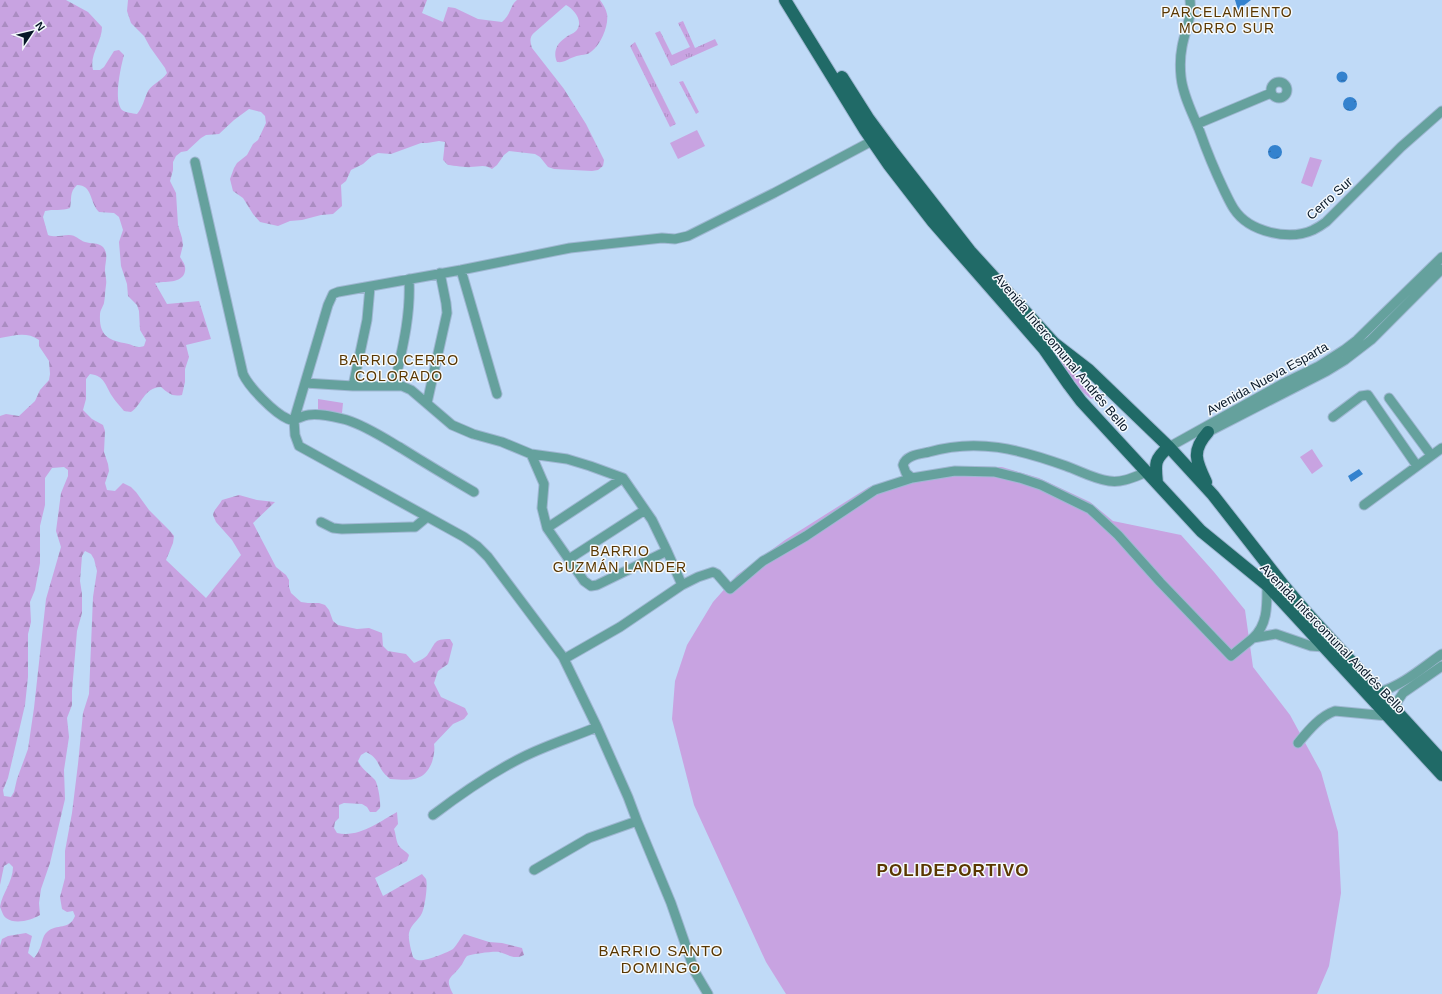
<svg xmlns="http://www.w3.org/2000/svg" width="1442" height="994" font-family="Helvetica,sans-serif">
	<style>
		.grass { fill: url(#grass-tufts) }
		.forest { fill: url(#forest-firs); fill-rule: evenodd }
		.pitch { fill: #c8a3e1 }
		.water { fill: url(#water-ripples) }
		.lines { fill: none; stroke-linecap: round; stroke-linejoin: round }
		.minor-casing { stroke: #9fb7d2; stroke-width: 11 }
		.major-casing { stroke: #9fb7d2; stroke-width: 14 }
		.minor { stroke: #65a19d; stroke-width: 9 }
		.major { stroke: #206a67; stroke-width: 12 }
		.labels { text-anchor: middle; stroke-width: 3; stroke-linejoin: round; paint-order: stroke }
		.street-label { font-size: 13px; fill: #071727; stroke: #f4f9fd }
		.neighbourhood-label { font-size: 14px; letter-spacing: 1px; fill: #5a3700; stroke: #f4f9fd }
		.quarter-label { font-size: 15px; letter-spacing: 1px; fill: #5a3700; stroke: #f4f9fd }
		.district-label { font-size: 17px; font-weight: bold; letter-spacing: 1px; fill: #5a3700; stroke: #f4f9fd }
	</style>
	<defs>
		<pattern id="grass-tufts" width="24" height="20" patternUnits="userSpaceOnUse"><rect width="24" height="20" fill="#c8a3e1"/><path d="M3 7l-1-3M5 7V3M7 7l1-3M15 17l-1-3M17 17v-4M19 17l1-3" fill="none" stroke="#aa8cc1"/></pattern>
		<pattern id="forest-firs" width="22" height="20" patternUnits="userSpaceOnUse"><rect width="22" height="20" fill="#c8a3e1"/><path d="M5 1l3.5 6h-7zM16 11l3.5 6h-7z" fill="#aa8cc1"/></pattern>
		<pattern id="water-ripples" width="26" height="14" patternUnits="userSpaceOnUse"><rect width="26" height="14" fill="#3482ce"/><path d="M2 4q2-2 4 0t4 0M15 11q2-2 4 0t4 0" fill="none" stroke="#2a69a7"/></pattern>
	</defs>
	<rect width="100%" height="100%" fill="#c0daf7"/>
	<path class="grass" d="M683 21 695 48 715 39 718 45 671 66 655 33 660 31 672 55 690 47 678 23Z
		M635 42 676 124 670 127 630 46Z
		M683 81 699 112 696 114 679 82Z
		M1054 352 1097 396 1091 399 1071 382 1052 355Z"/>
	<path class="forest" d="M0 0H66L88 12 102 27C102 42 89 55 93 70H100L104 67 114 51 119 50 124 55C121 66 113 101 122 110 126 113 132 113 137 114 143 107 144 99 148 91 153 83 162 81 167 73L165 68 150 47 144 36 131 23 127 11 128 0H427L422 13 443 22 448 7 455 8 478 19 502 22C511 15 510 5 517 0H600C603 4 606 9 607 14 609 25 601 44 592 51 587 56 581 54 574 57 567 59 565 63 557 62 553 53 556 44 565 38 568 35 573 34 576 31 584 22 575 10 566 5L535 32C529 37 530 41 532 48L564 89 586 124 604 160 603 166 598 170 592 171 554 169 548 167 540 157 535 154 509 151 504 155 497 165 492 169C484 164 479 167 470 167 468 168 449 165 448 165 447 164 444 161 443 160L445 142 439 141 427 143H421L391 154 378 153 372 156 363 164 351 170 346 181 341 185 342 206 333 214 321 215 302 220 290 221 278 226 260 222 253 214 243 198 233 191 230 179 234 168 237 163 247 155 253 144 258 140 266 123 265 116 261 112 249 109 234 120 219 134 206 135 201 138 187 151 181 152 176 156 173 162V170L170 181 176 193 178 225 182 238 183 245 180 257C183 262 186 265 185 271 183 284 164 281 155 283L167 304 199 301 211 339 186 345 189 357 185 369V382L182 395C172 397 168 393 161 387 143 388 143 404 131 412L124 411C120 406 115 401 112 396 105 385 105 376 90 374L86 379V399L83 410 92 419 103 425 105 431 104 452 108 464 109 471 105 483 107 490 115 491 123 483 131 487 136 492 149 510 170 531 174 536 173 543 166 560 206 598 241 555 232 540 216 522 213 515C214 509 219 506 222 500L239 495 257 500 275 502 253 523 276 567 286 575 289 580V587L291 593 301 602 308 603H319L325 605 329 610 333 621 338 625 357 629 369 628 382 633 383 646 388 651 406 654 414 663C419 661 426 658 428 654 436 643 433 639 450 639L453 644 448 664 438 671 434 683 441 697 465 708 468 714 464 719 453 724 434 744C435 750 434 755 432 762 424 783 409 780 390 779 387 776 383 773 381 769 377 761 375 756 366 752L361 755 358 761C362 770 369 773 375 780 378 784 381 803 380 808L376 812H370L367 807 362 804 344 803 339 805V818L335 822 334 828 337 833C359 838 379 822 397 812L398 824 394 829C396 834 396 842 399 846 402 850 406 851 409 855L407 861 375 878 383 896 422 874C423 876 425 877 426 879 428 884 425 907 422 913 419 920 411 924 409 933 408 939 411 950 413 957 414 958 416 960 418 960 424 962 449 952 453 949 458 944 460 938 464 934L489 942 502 943 522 948 524 955C513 960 510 955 499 952 494 951 473 954 467 956 464 959 463 964 460 967 451 979 444 977 453 994H0V946L2 939 8 936 26 933 32 936 28 953 34 958C36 955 38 953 39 950 42 945 42 936 47 932 57 923 69 931 75 916L73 911 67 912 62 909 60 897 65 878V851L72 813 78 764 83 713 89 694 93 597 97 571 94 559 91 554 85 551 82 556 80 581 82 594V613L77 631 72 691V705L67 718 69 737 64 770 65 799 50 863 41 889 39 903 40 915C32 920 15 925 6 918 3 916 2 911 0 907 2 893 13 882 13 867L9 863 4 866 0 885V416L6 414 19 416 35 401 40 390 49 380 50 374 49 361 39 346V340C26 331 13 336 0 338ZM77 185C93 185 89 202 99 212L114 213 119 217 123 230 119 242 121 266 127 284 128 296 137 305 139 311 140 330 146 340 144 346C135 349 133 344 124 343 107 340 99 334 100 315 100 310 103 307 104 303 105 298 105 291 106 285 107 280 105 275 105 270 105 262 109 254 103 247 98 242 91 244 85 242 79 240 76 235 69 235 61 235 56 238 48 235L43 217 45 211C53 209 62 211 70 208 72 199 69 192 77 185ZM64 467 68 470V476L61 493 56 531 61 547 46 599 34 708 28 749 17 779 14 792 11 797 4 796 3 790 8 778 25 705 28 677V634L31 622 30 602 35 590 40 563V526L45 505V478L52 468Z"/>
	<path class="pitch" d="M697 130 705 146 678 159 670 143Z
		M1310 157 1322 160 1312 187 1301 183Z
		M318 399 343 403 342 413 318 411Z
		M1312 449 1323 466 1312 474 1300 457Z
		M953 466 1002 467 1039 478 1090 502 1113 521 1181 535 1214 572 1245 610 1253 667 1290 715 1321 772 1338 832 1341 893 1329 966 1317 994H786L766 962 694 805 672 719 675 681 687 645 713 602 737 575 785 540 869 487 914 473Z"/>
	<path class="water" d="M1235 0H1251L1238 10Z
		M1336.5 77a5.5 5.5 0 1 1 11 0a5.5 5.5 0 1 1-11 0Z
		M1343 104a7 7 0 1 1 14 0a7 7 0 1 1-14 0Z
		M1268 152a7 7 0 1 1 14 0a7 7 0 1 1-14 0Z
		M1359 469 1363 474 1351 482 1348 476Z"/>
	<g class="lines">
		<g class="minor-casing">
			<path id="minor" d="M1190 0C1192 19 1185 30 1182 47 1180 57 1180 67 1181 77 1183 96 1193 114 1200 132 1207 152 1215 171 1224 190 1227 196 1230 203 1234 209 1249 232 1289 241 1313 230 1317 228 1322 225 1326 222L1401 147 1442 111
				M1271 90a8 8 0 1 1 16 0a8 8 0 1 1-16 0Z
				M1197 124 1271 93
				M195 162 243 374C249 387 274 413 288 419 295 422 300 416 308 415 321 413 334 417 347 420 366 426 384 438 401 448 425 463 450 478 474 492
				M461 270 497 394
				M305 383 353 386H402L411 390 452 425 473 434 502 442 531 454 544 484 542 508 547 528
				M353 386 367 320 370 287
				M394 386C402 350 411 316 409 279
				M1389 398 1431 455
				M427 403 447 313 446 303 440 273
				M1333 417 1361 396 1368 395 1417 466
				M1208 432 1327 371 1345 360 1371 340 1442 269
				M1169 447 1284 383 1319 366 1344 350 1357 340 1442 257
				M531 454 567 459 590 466 623 478 652 520 667 551 682 585 620 627 564 659
				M1147 472C1134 477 1123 483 1109 481 1094 479 1080 471 1066 466 1019 449 977 438 929 452 920 454 906 455 903 465L906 473 912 478 955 471 995 472 1020 478 1041 485 1090 509 1118 535 1160 582 1231 656 1253 638 1276 634 1311 646 1324 647
				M623 478 547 528 584 581 591 586 597 585 667 551
				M1364 505 1442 448
				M321 522 333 528 342 529 410 527H415L427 517
				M569 559 645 510
				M682 585 698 577 713 572 717 574 730 589 763 561 806 536 875 490 912 478
				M1253 638C1268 624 1267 605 1267 585
				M1379 692C1402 686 1423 667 1442 654
				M1397 711V702L1403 693 1442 666
				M1298 743C1308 731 1320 716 1335 711L1388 716
				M433 815C462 793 491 773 523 757 547 745 573 737 597 727
				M534 870 589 838 637 821
				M708 994 695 972 671 903 637 821 628 797 597 727 563 657 488 557 477 546 464 537 299 446 295 435 294 420 328 305 333 294 338 292 461 270 570 248 662 238 675 239 688 236 774 193 872 141"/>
		</g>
		<g class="major-casing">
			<path id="major" d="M785 0 865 130 889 165 933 222 1044 349 1069 385 1081 401 1201 531 1267 585 1442 775
				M842 77 868 118 893 152 970 251 1054 343 1089 370 1169 447 1213 495 1284 586 1306 612 1442 761
				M1206 482C1196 461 1191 451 1208 432
				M1157 483C1155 464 1154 459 1169 447"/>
		</g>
		<use href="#minor" class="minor"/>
		<use href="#major" class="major"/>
	</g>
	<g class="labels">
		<g class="street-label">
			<text transform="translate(1329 198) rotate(-42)" y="5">Cerro Sur</text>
			<text transform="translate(1062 352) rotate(50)" y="5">Avenida Intercomunal Andrés Bello</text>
			<text transform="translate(1267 378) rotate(-29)" y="5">Avenida Nueva Esparta</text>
			<text transform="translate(1333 638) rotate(46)" y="5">Avenida Intercomunal Andrés Bello</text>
		</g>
		<g class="neighbourhood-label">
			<text x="1227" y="17">PARCELAMIENTO<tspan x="1227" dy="16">MORRO SUR</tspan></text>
			<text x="399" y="365">BARRIO CERRO<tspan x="399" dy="16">COLORADO</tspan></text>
			<text x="620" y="556">BARRIO<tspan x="620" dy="16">GUZMÁN LANDER</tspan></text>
		</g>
		<g class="quarter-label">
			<text x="661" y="956">BARRIO SANTO<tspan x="661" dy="17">DOMINGO</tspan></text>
		</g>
		<g class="district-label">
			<text x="953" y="876">POLIDEPORTIVO</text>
		</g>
	</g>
	<g transform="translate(32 32) rotate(55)" stroke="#f4f9fd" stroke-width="3" paint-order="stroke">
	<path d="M0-3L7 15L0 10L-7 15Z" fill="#071727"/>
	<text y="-6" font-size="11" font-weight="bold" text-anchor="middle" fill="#071727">N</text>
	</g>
</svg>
